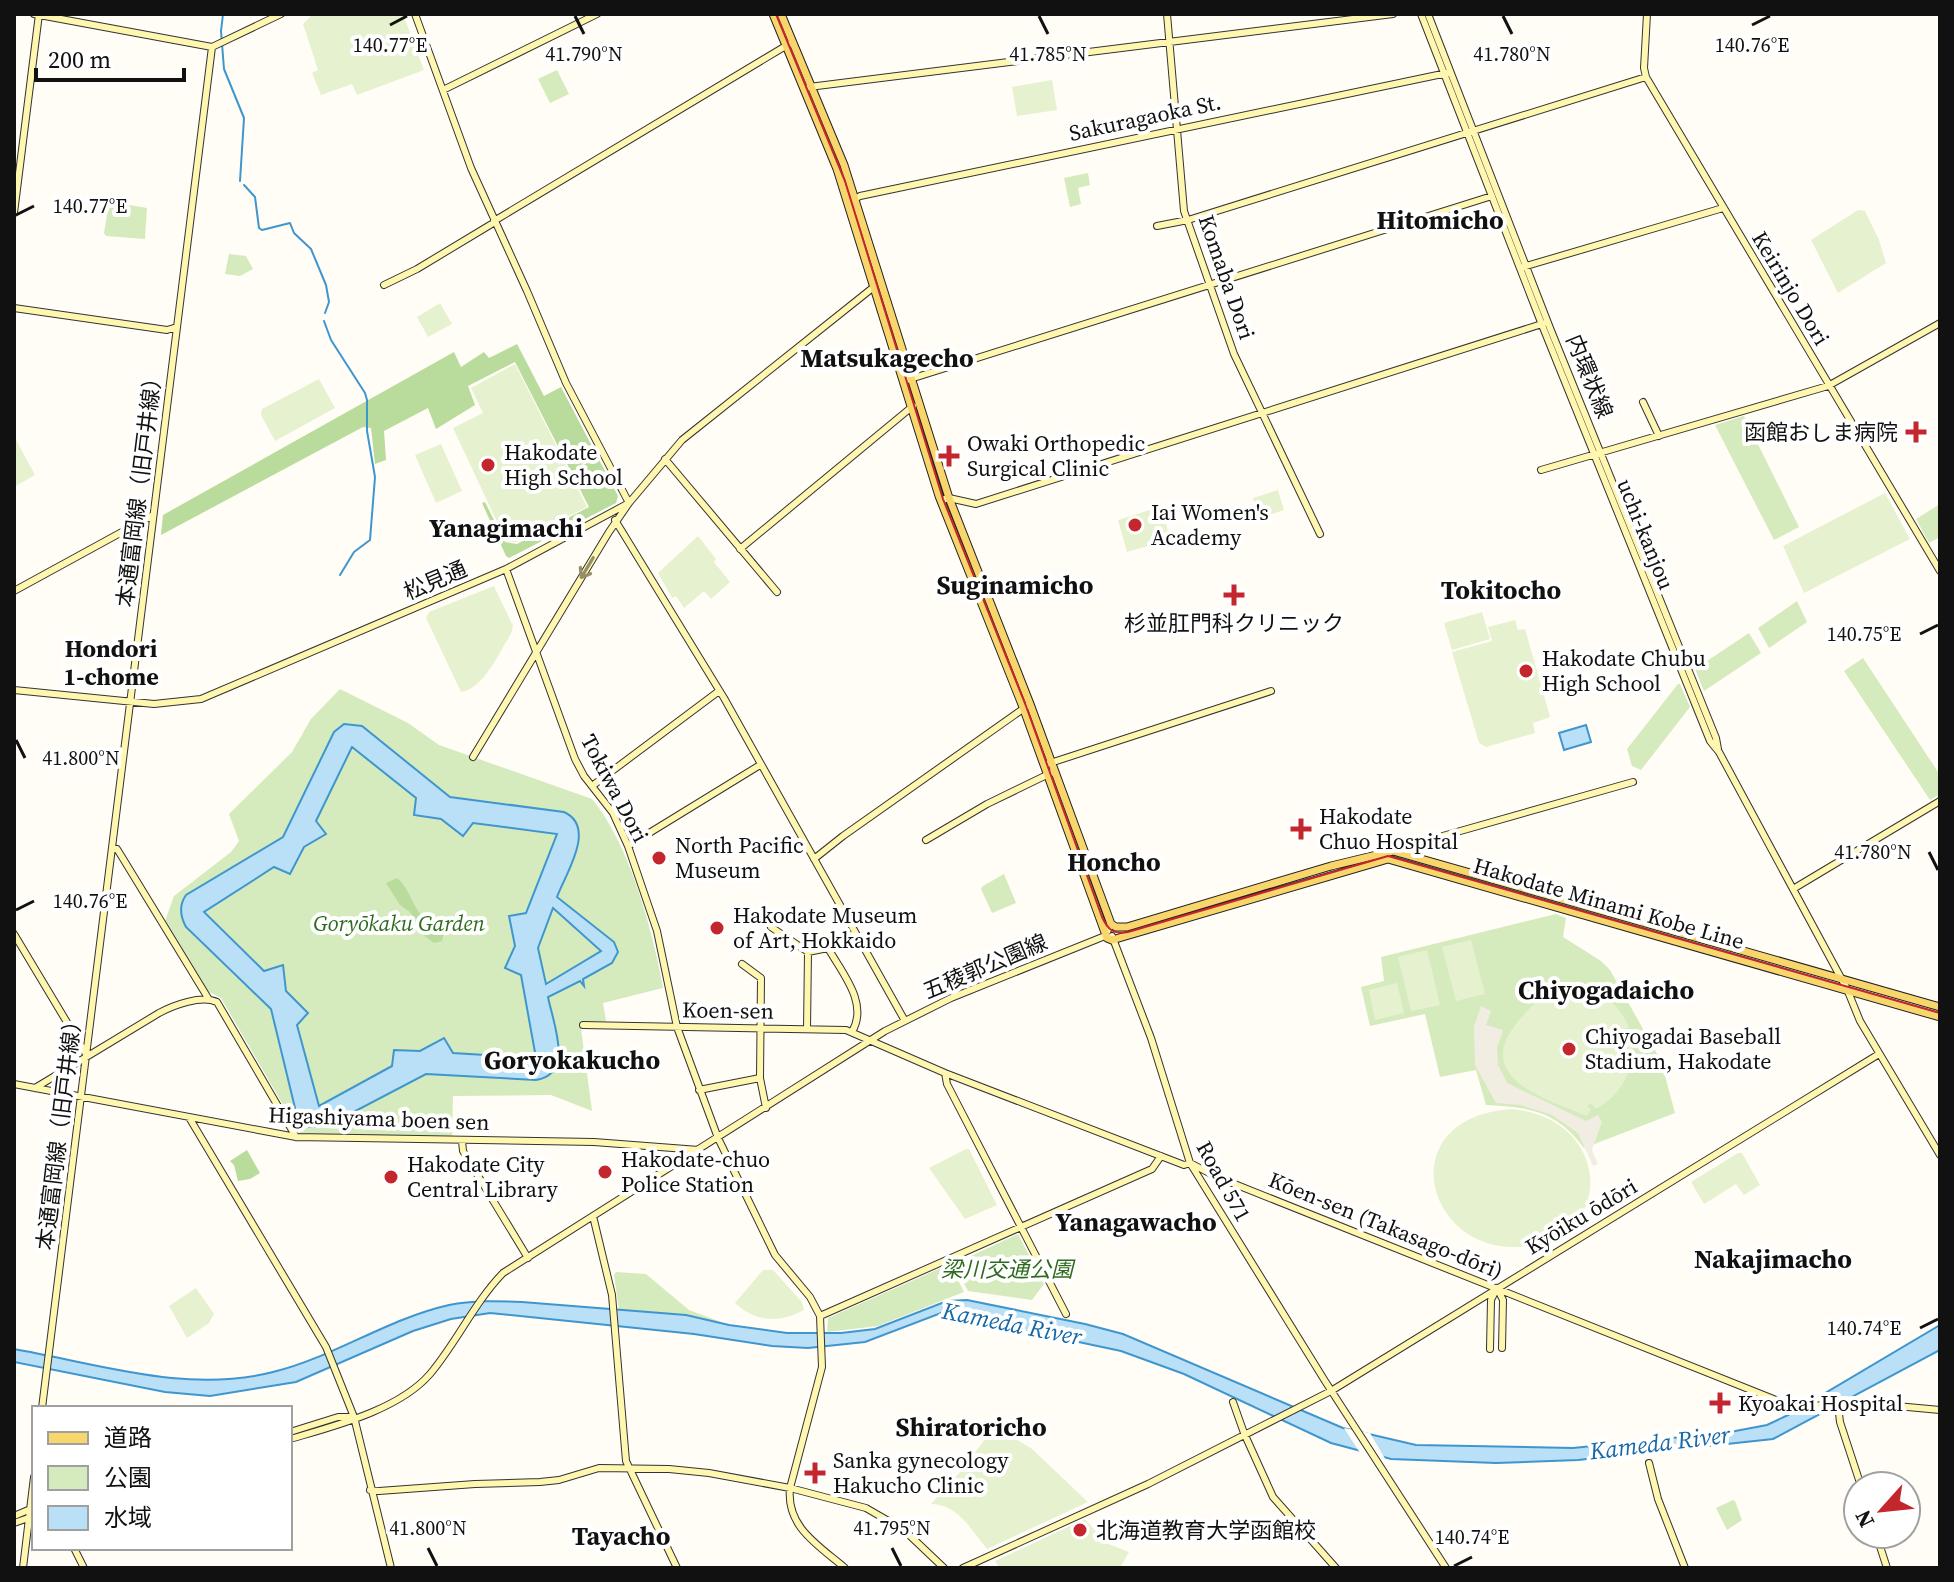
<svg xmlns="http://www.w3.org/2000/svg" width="1954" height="1582" font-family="'Source Serif 4','Noto Sans JP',serif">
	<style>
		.green { fill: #d5ebbd }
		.forest { fill: #b9dc9c }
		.pitch { fill: #e6f2cf }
		.plaza { fill: #f1ede2 }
		.water { fill: #b9e0f7; stroke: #3f96cf; stroke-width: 2; fill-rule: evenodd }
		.pier { fill: #fffdf5 }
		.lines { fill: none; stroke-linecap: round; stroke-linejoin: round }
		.stream { stroke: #3f96cf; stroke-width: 2 }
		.secondary-casing { stroke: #333; stroke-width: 8 }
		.primary-casing { stroke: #222; stroke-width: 9 }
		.secondary { stroke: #fff6b0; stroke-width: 6 }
		.primary { stroke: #f9d66b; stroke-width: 7 }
		.tram { stroke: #c4262e; stroke-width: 2 }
		.oneway { stroke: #948f68 }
		.ticks { fill: none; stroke: #111; stroke-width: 3 }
		.poi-dot { fill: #c4262e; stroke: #fff; stroke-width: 3 }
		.labels { text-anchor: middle; stroke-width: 8; stroke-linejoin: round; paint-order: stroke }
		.street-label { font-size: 22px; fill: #111; stroke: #fff }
		.poi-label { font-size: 22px; fill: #111; stroke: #fff; text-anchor: start }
		.park-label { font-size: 22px; font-style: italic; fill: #2f6b1f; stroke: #fff }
		.neighbourhood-label { font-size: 24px; font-weight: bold; fill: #111; stroke: #fff }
		.water-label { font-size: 24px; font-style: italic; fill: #1768a6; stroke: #fff }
		.quarter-label { font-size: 26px; font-weight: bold; fill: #111; stroke: #fff }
		.ticks-label { font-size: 20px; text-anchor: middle; fill: #111; stroke: #fff; stroke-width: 8; stroke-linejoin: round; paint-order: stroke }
	</style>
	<rect width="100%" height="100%" fill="#fffdf5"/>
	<path class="green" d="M557 70 569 94 550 103 538 79Z
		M1088 173 1090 185 1078 188 1081 204 1070 207 1064 178Z
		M112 202 147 208 145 239 106 236 104 233 109 203Z
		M229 254 246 256 253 269 240 276 225 274Z
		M1744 416 1799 527 1774 540 1715 425Z
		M1940 504V537L1929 543 1916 519Z
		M1797 601 1807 622 1769 648 1758 628Z
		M1749 633 1761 653 1704 691 1695 669Z
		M1863 658 1940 775V794L1930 800 1844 671Z
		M1678 684H1680L1690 707 1641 770 1632 766 1627 749Z
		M340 689 408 723 439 745 592 799C629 843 653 931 663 988L603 1003 606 1021H580L592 1111 551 1095 453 1096 452 1136 300 1134 221 998 207 991 165 921 174 896 231 852 239 841 229 814 292 752 311 719Z
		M1004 874 1016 903 992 913 981 889 983 886Z
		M1556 914 1566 918 1563 937 1601 961 1610 970 1661 1061 1675 1113 1584 1148C1557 1111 1529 1107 1486 1105L1476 1070 1440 1077 1425 1014 1370 1026 1361 987 1384 981 1381 957Z
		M1018 1234 1044 1284 1032 1300 968 1291 954 1264Z
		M950 1264 964 1292 878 1326 827 1332 828 1318Z
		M616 1272 646 1274 689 1310 721 1322 619 1310 614 1275Z
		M1733 1500 1735 1501 1742 1520 1727 1530 1716 1508Z"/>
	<path class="forest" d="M517 344 544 396 561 387 618 496 616 503 509 558 506 556 482 503 485 502 505 542 517 544 589 507 515 362 468 386 475 405 436 429 428 408 384 431 386 460 375 464 371 428 363 427 161 535 163 515 454 352 461 367 484 352 489 358Z
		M397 878C414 891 412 919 437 923L444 932 442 941 434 943 422 934 410 912 400 905 386 883Z
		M247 1150 260 1173 250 1179 238 1181 234 1165 230 1161Z"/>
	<path class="pitch" d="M313 14H403L424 70 357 95 352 84 321 95 312 73 318 70 303 24Z
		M1052 80 1057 110 1017 116 1012 87Z
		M1858 210 1865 211 1879 240 1886 263 1838 293 1811 240Z
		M440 303 452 324 428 337 417 317Z
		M515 364 587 507 516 542 506 541 453 428 483 413 471 388Z
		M319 379 335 408 275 441 261 415 262 409Z
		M14 436 35 475 14 487Z
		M441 444 462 491 436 503 415 455Z
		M1278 490 1284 510 1259 518 1253 498Z
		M1885 493 1910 539 1804 593 1783 546Z
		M1162 506 1168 532 1165 541 1127 552 1118 520Z
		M698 536 716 559 714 562 730 582 711 599 704 591 684 608 676 596 672 598 658 573Z
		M494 586 513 626 511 634C499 652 484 689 461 692L426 618 429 612Z
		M1482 612 1490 639 1452 650 1444 623Z
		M1515 620 1518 630 1525 629 1550 717 1533 723 1535 733 1486 747 1479 743 1452 652 1492 641 1488 627Z
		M1471 940 1485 994 1456 1001 1442 947Z
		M1427 950 1440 1005 1411 1011 1398 957Z
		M1557 980 1564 989H1569V982C1598 987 1616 1000 1629 1027L1625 1029 1628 1046H1633C1632 1075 1620 1095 1596 1109L1591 1103 1587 1107 1591 1109 1587 1116C1556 1103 1483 1083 1508 1036 1520 1015 1541 998 1557 980Z
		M1397 983 1404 1013 1375 1020 1369 990Z
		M1512 1109C1617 1119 1616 1249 1512 1247 1423 1246 1393 1117 1512 1109Z
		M966 1149H969L997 1205 965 1219 929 1168Z
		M1738 1153H1742L1760 1185 1744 1195 1736 1184 1704 1204 1691 1182Z
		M763 1270H773L802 1302 804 1310C780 1323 756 1323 735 1303Z
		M196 1288 214 1314 209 1323 187 1338 169 1306Z
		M995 1426 1032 1449 1088 1502 987 1549C971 1530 958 1504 931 1504L961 1471Z
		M1085 1519 1106 1543 1129 1552 1120 1568H1000L995 1561Z"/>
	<path class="plaza" d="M1481 1006 1491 1011 1486 1025 1503 1030 1497 1048 1498 1065 1507 1083 1586 1121 1598 1115 1602 1122 1592 1150 1598 1164 1593 1166 1578 1133 1552 1115 1521 1105 1496 1103 1475 1065 1474 1027Z"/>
	<path class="water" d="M344 724 362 726 450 797 564 812C597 827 566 873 557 897L614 942 618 952 612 963 583 979 584 986 580 981 548 997C553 1023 575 1074 536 1080L426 1074 325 1127H309L296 1112 271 1009 186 927C180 916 179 905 186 895L283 837 334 732ZM352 747 416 798 414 815 441 819 463 836 473 823 557 834 526 913 509 916 515 946 505 968 521 975 536 1058 453 1053 444 1038 420 1051 394 1050 392 1066 319 1106 297 1025 308 1013 286 991 283 965 264 971 204 912 274 867 290 874 304 847 326 834 316 821ZM553 908 601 951 546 984 538 948Z
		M1586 725 1591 742 1564 750 1559 733Z
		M967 1300 1085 1324 1123 1334 1343 1428 1416 1445 1573 1448 1730 1432 1767 1425 1788 1415 1940 1325V1350L1773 1439 1578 1460 1496 1463 1391 1459 1331 1443 1184 1374 1121 1351 941 1313 865 1342 808 1348 772 1346 694 1334 490 1313 451 1319 413 1331 296 1382 210 1396 165 1392 14 1362V1349C99 1364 187 1394 273 1372 334 1357 387 1319 449 1305 473 1300 499 1301 522 1302L686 1315 729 1325 787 1333H841L875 1329 947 1301Z"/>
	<path class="pier" d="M1862 1396 1829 1415 1825 1412 1790 1411 1815 1397Z
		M1344 1428 1370 1433 1387 1462 1362 1456Z"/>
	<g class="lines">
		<path class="stream" d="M223 14 221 31 224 69 244 118 240 181
			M244 185 255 197 259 228 262 230 290 223 294 233 311 249 326 285 329 302 325 313
			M324 321 331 340 365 393 367 400V431L375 477 370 540 354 552 340 575"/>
		<g class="secondary-casing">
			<path id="secondary" d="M34 14 212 47 281 14
				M415 14 471 168 527 291 566 383 629 503 609 532 473 757
				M1167 14 1184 211 1234 354 1320 534
				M1421 14 1544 330 1710 741 1719 752 1847 989 1860 1021 1940 1155
				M1428 14 1550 328 1716 738 1718 749
				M1647 14 1644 68 1646 77 1940 571
				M809 87 1393 14
				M443 90 597 14
				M853 200 860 196 1447 73
				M14 213 39 14
				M494 221 789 44
				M1157 226 1188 220 1646 77
				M1523 267 1723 208
				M384 285 417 269 495 222
				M14 308 167 330 177 327
				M904 381 1492 196
				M1643 402 1659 436
				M665 459 777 592
				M1541 470 1828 386 1940 323
				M941 500 949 498 976 504 1545 323
				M615 520 724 698 905 1021
				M740 549 913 406
				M506 569 575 759 584 776 613 813 628 846 657 931 677 1027 718 1138 775 1255 810 1297 820 1316 822 1367 790 1488C786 1527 818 1545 845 1568
				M14 591 153 515
				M14 690 154 704 201 699 506 569 629 503 682 440 875 286
				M1044 765 1271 691
				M592 786 719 691
				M926 840 987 804 1055 771
				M628 846 760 765
				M112 848 117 849 122 857 208 998
				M1400 853 1418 843 1633 782
				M814 859 843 836 1030 704
				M1793 889 1940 801
				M771 927 808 952 828 948 855 933
				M14 934 86 1054
				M1112 936 1151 1038 1190 1163 1325 1381 1446 1568
				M828 948C842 973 869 1003 852 1032
				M742 964 761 978 760 1078 766 1108
				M583 1025 846 1030 945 1073 1184 1165 1190 1163 1217 1177 1776 1400 1796 1406 1875 1404 1940 1410
				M807 1029 808 952
				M945 1073 947 1084 1066 1314
				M14 1084 296 1137 594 1142 699 1150
				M35 1088 159 1013C174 1005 201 995 217 1002L296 1137
				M699 1090 760 1078
				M190 1119 326 1347 354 1417 391 1568
				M462 1141 463 1151 528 1258
				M593 1216 612 1295 626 1461 677 1568
				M820 1316 1152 1169 1161 1156
				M1490 1349 1491 1300 1497 1288 1503 1300 1502 1348
				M1233 1402 1244 1433 1273 1497 1336 1568
				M1838 1405 1840 1422 1861 1486
				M42 1408 212 47
				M290 1432 338 1417H350
				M290 1439C334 1426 399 1410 430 1374 457 1342 474 1303 503 1273L885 1031 951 998 1105 936 1111 924
				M1649 1463 1658 1499 1685 1568
				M370 1490 379 1491 475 1484 540 1482 559 1480 599 1468 669 1469 709 1473 790 1488 866 1508 904 1530 944 1568
				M14 1516 33 1508
				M14 1523 34 1516
				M1876 1534 1887 1568
				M74 1548 84 1568
				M23 1568 34 1477
				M963 1568 1148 1484 1331 1391 1879 1054"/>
		</g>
		<g class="primary-casing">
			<path id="primary" d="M773 14 837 169 939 496 1023 707 1107 938 1112 940 1388 859 1940 1017
				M781 14 844 165 949 498 1030 704 1111 924 1116 927H1127L1331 866 1393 851 1940 1007"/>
		</g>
		<use href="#secondary" class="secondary"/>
		<use href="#primary" class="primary"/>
		<path class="tram" d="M776 14 845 181 943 499 1026 706 1102 917C1108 930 1114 935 1128 932L1388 856 1940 1013"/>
	</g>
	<defs><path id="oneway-shaft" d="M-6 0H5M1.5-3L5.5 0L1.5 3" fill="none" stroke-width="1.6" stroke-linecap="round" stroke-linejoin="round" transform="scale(2)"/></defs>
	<use class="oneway" href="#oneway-shaft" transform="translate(587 568) rotate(121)"/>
	<path class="ticks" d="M575 16 584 34M1039 16 1048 34M1503 16 1512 34M390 25 407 16M1752 25 1770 16M16 215 34 206M1920 634 1938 625M16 740 25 758M1929 852 1938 870M16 910 34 901M1920 1328 1938 1319M428 1548 437 1566M892 1548 901 1566M1454 1566 1472 1557"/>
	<g class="poi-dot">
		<path d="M1912 420h8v8h8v8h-8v8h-8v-8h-8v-8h8z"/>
		<path d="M945 444h8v8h8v8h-8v8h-8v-8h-8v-8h8z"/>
		<circle cx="488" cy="465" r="8"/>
		<circle cx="1135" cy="525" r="8"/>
		<path d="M1230 583h8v8h8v8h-8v8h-8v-8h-8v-8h8z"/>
		<circle cx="1526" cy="671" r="8"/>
		<path d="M1297 817h8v8h8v8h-8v8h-8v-8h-8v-8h8z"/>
		<circle cx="659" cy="858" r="8"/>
		<circle cx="717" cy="928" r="8"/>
		<circle cx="1569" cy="1049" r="8"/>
		<circle cx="605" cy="1172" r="8"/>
		<circle cx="391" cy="1177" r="8"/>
		<path d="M1716 1391h8v8h8v8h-8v8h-8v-8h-8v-8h8z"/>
		<path d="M811 1461h8v8h8v8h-8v8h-8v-8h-8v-8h8z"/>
		<circle cx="1080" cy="1530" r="8"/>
	</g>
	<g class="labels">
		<g class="street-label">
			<text transform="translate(1145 117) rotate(-12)" y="8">Sakuragaoka St.</text>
			<text transform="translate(1227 277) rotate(71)" y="8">Komaba Dori</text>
			<text transform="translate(1791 288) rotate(59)" y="8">Keirinjo Dori</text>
			<text transform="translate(1590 376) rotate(68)" y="8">内環状線</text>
			<text transform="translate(139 487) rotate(-83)" y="8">本通富岡線（旧戸井線）</text>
			<text transform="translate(1646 534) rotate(68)" y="8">uchi-kanjou</text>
			<text transform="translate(435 580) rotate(-23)" y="8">松見通</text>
			<text transform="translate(615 788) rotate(62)" y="8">Tokiwa Dori</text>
			<text transform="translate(1609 903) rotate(16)" y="8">Hakodate Minami Kobe Line</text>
			<text transform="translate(985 966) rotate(-23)" y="8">五稜郭公園線</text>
			<text transform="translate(728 1010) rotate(1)" y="8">Koen-sen</text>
			<text transform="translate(379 1118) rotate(2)" y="8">Higashiyama boen sen</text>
			<text transform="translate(59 1130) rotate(-83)" y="8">本通富岡線（旧戸井線）</text>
			<text transform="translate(1224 1181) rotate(61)" y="8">Road 571</text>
			<text transform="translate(1581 1216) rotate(-31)" y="8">Kyōiku ōdōri</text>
			<text transform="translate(1386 1225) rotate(22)" y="8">Kōen-sen (Takasago-dōri)</text>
		</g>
		<g class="poi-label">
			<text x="1898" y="440" text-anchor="end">函館おしま病院</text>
			<text x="967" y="451">Owaki Orthopedic<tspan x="967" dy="25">Surgical Clinic</tspan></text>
			<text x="504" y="460">Hakodate<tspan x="504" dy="25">High School</tspan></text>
			<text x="1151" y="520">Iai Women's<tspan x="1151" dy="25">Academy</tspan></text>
			<text x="1234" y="631" text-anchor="middle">杉並肛門科クリニック</text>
			<text x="1542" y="666">Hakodate Chubu<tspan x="1542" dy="25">High School</tspan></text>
			<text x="1319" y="824">Hakodate<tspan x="1319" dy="25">Chuo Hospital</tspan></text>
			<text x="675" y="853">North Pacific<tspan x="675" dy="25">Museum</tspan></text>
			<text x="733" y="923">Hakodate Museum<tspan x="733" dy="25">of Art, Hokkaido</tspan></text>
			<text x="1585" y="1044">Chiyogadai Baseball<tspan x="1585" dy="25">Stadium, Hakodate</tspan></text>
			<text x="621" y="1167">Hakodate-chuo<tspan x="621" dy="25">Police Station</tspan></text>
			<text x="407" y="1172">Hakodate City<tspan x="407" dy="25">Central Library</tspan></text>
			<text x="1738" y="1411">Kyoakai Hospital</text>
			<text x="833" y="1468">Sanka gynecology<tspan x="833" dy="25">Hakucho Clinic</tspan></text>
			<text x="1096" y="1538">北海道教育大学函館校</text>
		</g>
		<g class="park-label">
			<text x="399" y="931">Goryōkaku Garden</text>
			<text x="1007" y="1277">梁川交通公園</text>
		</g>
		<g class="neighbourhood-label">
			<text x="111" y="657">Hondori<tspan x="111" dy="28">1-chome</tspan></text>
		</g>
		<g class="water-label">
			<text transform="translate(1012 1324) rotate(11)" y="8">Kameda River</text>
			<text transform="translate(1660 1443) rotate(-7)" y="8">Kameda River</text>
		</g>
		<g class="quarter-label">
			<text x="1440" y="229">Hitomicho</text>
			<text x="887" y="367">Matsukagecho</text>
			<text x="506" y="537">Yanagimachi</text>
			<text x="1015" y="594">Suginamicho</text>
			<text x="1501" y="599">Tokitocho</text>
			<text x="1114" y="871">Honcho</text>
			<text x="1606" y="999">Chiyogadaicho</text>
			<text x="572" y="1069">Goryokakucho</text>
			<text x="1136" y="1231">Yanagawacho</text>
			<text x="1773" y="1268">Nakajimacho</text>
			<text x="971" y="1436">Shiratoricho</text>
			<text x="621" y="1545">Tayacho</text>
		</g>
	</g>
	<g class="ticks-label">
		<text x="390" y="52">140.77°E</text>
		<text x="1752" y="52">140.76°E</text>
		<text x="584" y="61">41.790°N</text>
		<text x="1048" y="61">41.785°N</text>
		<text x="1512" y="61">41.780°N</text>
		<text x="90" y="213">140.77°E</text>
		<text x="1864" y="641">140.75°E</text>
		<text x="81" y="765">41.800°N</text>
		<text x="1873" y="859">41.780°N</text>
		<text x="90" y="908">140.76°E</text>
		<text x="1864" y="1335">140.74°E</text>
		<text x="428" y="1535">41.800°N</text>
		<text x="892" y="1535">41.795°N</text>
		<text x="1472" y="1544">140.74°E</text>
	</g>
	<rect width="1954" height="1582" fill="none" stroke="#111111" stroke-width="32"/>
	<rect x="32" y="1406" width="260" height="144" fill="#ffffff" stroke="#a0a0a0" stroke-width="2"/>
	<rect x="48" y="1432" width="40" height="12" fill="#f9d66b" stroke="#a0a0a0" stroke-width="2"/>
	<text x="104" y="1446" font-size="24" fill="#111111">道路</text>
	<rect x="48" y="1466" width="40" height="24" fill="#d5ebbd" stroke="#a0a0a0" stroke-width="2"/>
	<text x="104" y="1486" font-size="24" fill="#111111">公園</text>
	<rect x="48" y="1506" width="40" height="24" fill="#b9e0f7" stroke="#a0a0a0" stroke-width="2"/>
	<text x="104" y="1526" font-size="24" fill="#111111">水域</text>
	<g transform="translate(1882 1510) rotate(243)"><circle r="38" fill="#ffffff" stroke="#a0a0a0" stroke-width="2"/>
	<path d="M0-6L14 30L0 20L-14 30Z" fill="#c4262e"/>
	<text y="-12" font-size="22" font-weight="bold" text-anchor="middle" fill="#111111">N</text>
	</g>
	<path d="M36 68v12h148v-12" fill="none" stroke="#111111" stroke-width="4"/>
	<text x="48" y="68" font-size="24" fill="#111111" stroke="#ffffff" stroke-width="6" paint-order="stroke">200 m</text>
</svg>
